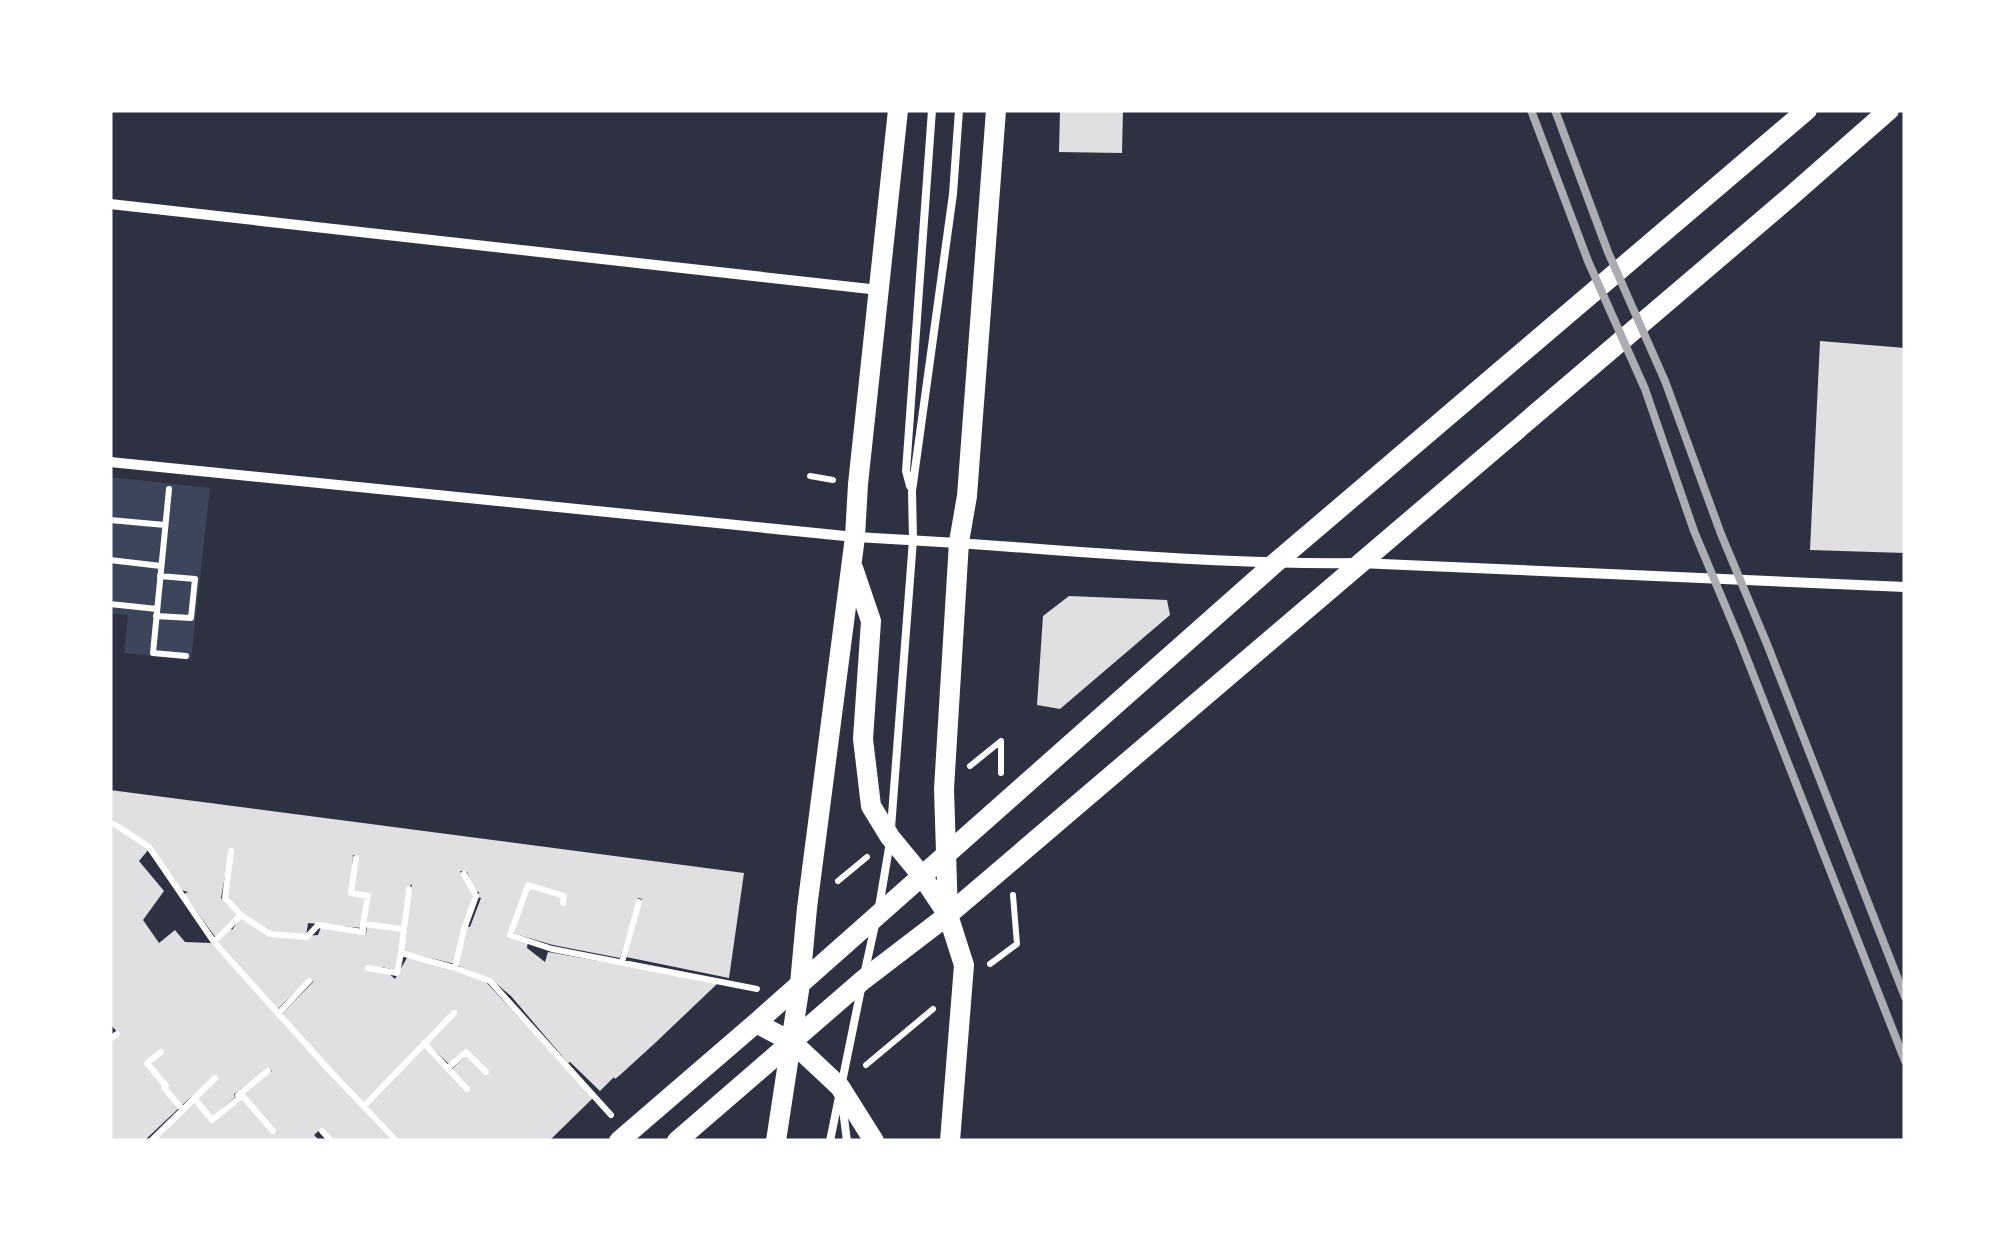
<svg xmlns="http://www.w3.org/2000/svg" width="2015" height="1251" font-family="Poppins,sans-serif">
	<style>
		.green { fill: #3c4559 }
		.building { fill: #e0e0e3 }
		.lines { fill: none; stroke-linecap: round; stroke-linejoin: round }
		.path { stroke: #fff; stroke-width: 6 }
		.service { stroke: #fff; stroke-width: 8 }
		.minor { stroke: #fff; stroke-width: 10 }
		.secondary { stroke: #fff; stroke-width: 20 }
		.rail { stroke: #abadb3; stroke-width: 8 }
	</style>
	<rect width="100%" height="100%" fill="#2d3142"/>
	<path class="green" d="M110 477 210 488 191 660 124 653 128 615 110 613Z"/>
	<path class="building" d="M1060 110H1123L1122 153 1059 152Z
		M1820 341 1905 348V553L1810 550Z
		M1069 596 1167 600 1170 615 1060 709 1037 705 1043 616Z
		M110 790 744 873 729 978 626 957 642 899 638 898 620 958 553 945 512 933 528 886 567 895 527 883 508 935 528 941 527 948 545 962 548 952 717 982 716 985 654 1044 620 1075 615 1079 614 1077 600 1091 570 1062 568 1063 511 996 491 979 458 966 466 926 470 927 481 898 478 897 479 892 475 891 467 872 460 871 473 896 455 964 402 951 405 930H408L405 929 412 884 408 888 402 928 365 923 369 895 353 893 358 856 353 855 350 896H366L362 928 308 923 306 936 318 935 321 927 366 934 367 925 402 930 396 970 381 967 395 979 408 956 484 980 594 1097 549 1141H401L366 1105 424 1046 451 1070 467 1055 488 1072 466 1049 449 1064 427 1043 438 1026 364 1104 281 1015 313 982 309 978 277 1010 216 942 230 928 232 930 243 914 226 899 230 849 221 898 239 914 216 938 184 894 188 892 181 890 149 846 110 817Z
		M110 823 149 849 139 861 164 891 143 920 159 943 175 930 185 942 211 943 394 1141H333L322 1128 314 1135 320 1141H154L194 1102 211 1122 242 1098 273 1134 276 1132 243 1094 272 1071 269 1068 234 1094 235 1097 212 1117 197 1098 215 1076 181 1106 146 1063 179 1108 144 1141H110V1042L120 1035 110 1024Z"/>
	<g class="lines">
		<path class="path" d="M810 476 833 480
			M169 489 153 653 186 656
			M110 520 165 525
			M110 560 161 566
			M110 604 157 609
			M156 616 191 618 195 579 160 576
			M970 766 1001 741V773
			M110 821 149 847 214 942 330 1071 397 1141
			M231 851 225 898 241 915
			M356 858 351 893 368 896 363 924 403 929
			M838 881 867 857
			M409 889 401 953 455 968 490 981 611 1115
			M563 903 564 896 528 885 510 935 552 949 757 989
			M214 942 241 915 270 934 307 937 318 925 363 932V924
			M622 962 639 902
			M990 964 1017 944 1013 895
			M368 968 397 973 401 953
			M455 968 464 929 476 896 464 874
			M278 1014 309 981
			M110 1039 117 1034
			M424 1043 467 1089
			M161 1052 147 1063 166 1086 164 1088 183 1110
			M866 1065 933 1009
			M448 1068 466 1052 486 1072
			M240 1093 273 1131
			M194 1098 212 1120 239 1098 238 1095 268 1071
			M364 1106 454 1013
			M322 1131 331 1141
			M151 1141 215 1078"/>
		<path class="service" d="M910 486 906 471 932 110
			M891 828 913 540 912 491 953 194 959 110
			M879 907 890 842
			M864 975 875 925
			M842 1102 847 1141
			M830 1141 861 989"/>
		<path class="minor" d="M110 204 879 290
			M110 462 855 537C1023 545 1191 565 1359 563L1905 587"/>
		<path class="secondary" d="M853 568 871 621 863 739 871 806 890 837 922 876 948 915
			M756 1023 792 1042 840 1087 874 1141
			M619 1141 756 1023 1274 564 1807 110
			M677 1141 863 980 948 915 1791 196 1889 110
			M776 1141 800 984 807 908 855 537 858 484 898 110
			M950 1141 964 965 948 915 944 789 959 542 967 496 996 110"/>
		<path class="rail" d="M1531 110 1588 261 1645 389 1694 531 1740 641 1905 1061
			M1555 110 1608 252 1665 381 1721 534 1767 644 1905 997"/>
	</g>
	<rect width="2015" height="1251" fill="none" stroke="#ffffff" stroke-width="225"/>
</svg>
